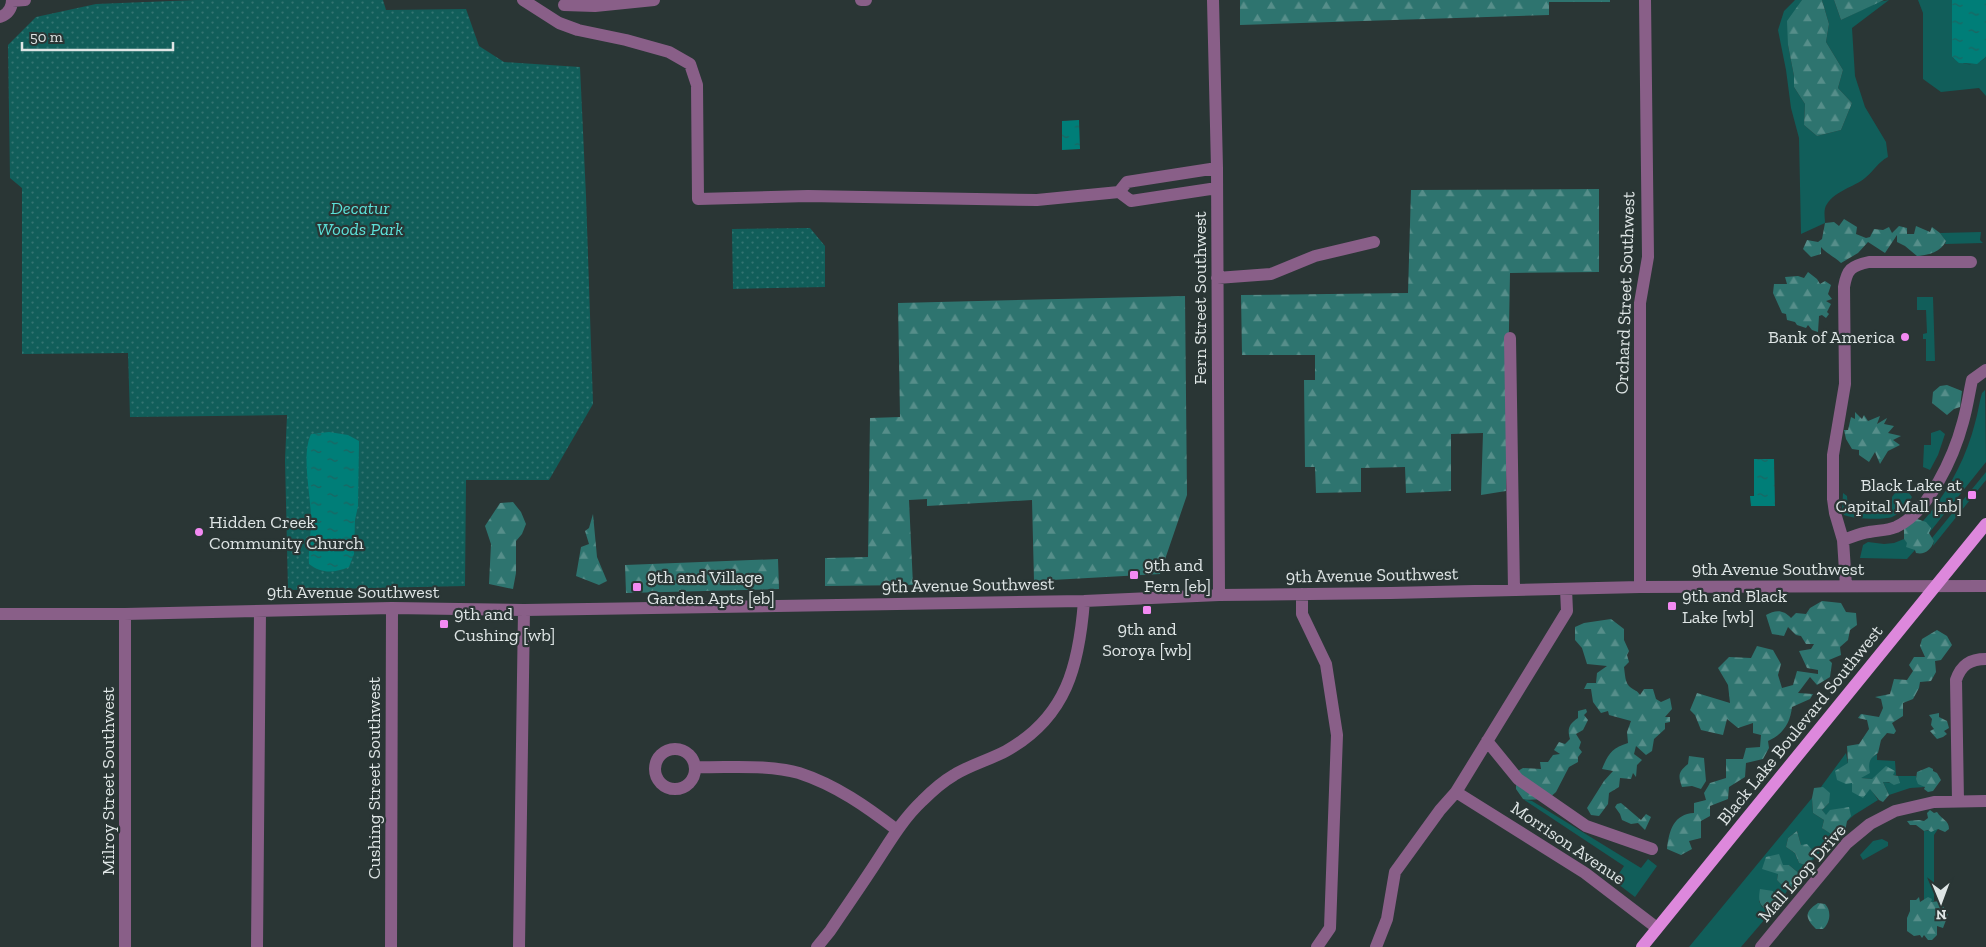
<svg xmlns="http://www.w3.org/2000/svg" width="1986" height="947" font-family="'Zilla Slab',serif">
	<style>
		.green { fill: #115e5a }
		.forest { fill: url(#forest-firs) }
		.park { fill: url(#park-dots) }
		.water { fill: url(#water-ripples) }
		.lines { fill: none; stroke-linecap: round; stroke-linejoin: round }
		.minor { stroke: #895f88; stroke-width: 12 }
		.major { stroke: #dd88dc; stroke-width: 12 }
		.poi-dot { fill: #f38af2; stroke: #2a3635; stroke-width: 2 }
		.labels { text-anchor: middle; stroke-width: 4.5; stroke-linejoin: round; paint-order: stroke }
		.park-label { font-size: 18px; font-style: italic; fill: #5ce1d9; stroke: #2a3635 }
		.street-label { font-size: 18px; fill: #dee5e5; stroke: #2a3635 }
		.poi-label { font-size: 18px; fill: #dee5e5; stroke: #2a3635; text-anchor: start }
	</style>
	<defs>
		<pattern id="forest-firs" width="22" height="20" patternUnits="userSpaceOnUse" patternTransform="scale(1.25)"><rect width="22" height="20" fill="#2e746f"/><path d="M5 1l3.5 6h-7zM16 11l3.5 6h-7z" fill="#568e8a"/></pattern>
		<pattern id="park-dots" width="8" height="8" patternUnits="userSpaceOnUse" patternTransform="scale(1.25)"><rect width="8" height="8" fill="#115e5a"/><path d="M2 2h.1M6 6h.1" fill="none" stroke="#337572" stroke-width="1.8" stroke-linecap="round"/></pattern>
		<pattern id="water-ripples" width="26" height="14" patternUnits="userSpaceOnUse" patternTransform="scale(1.25)"><rect width="26" height="14" fill="#007e78"/><path d="M2 4q2-2 4 0t4 0M15 11q2-2 4 0t4 0" fill="none" stroke="#1e6461"/></pattern>
	</defs>
	<rect width="100%" height="100%" fill="#2a3635"/>
	<path class="green" d="M1795 0H1802L1788 45 1794 76V87L1805 104 1804 125 1817 136 1841 130 1852 103 1838 88 1843 70 1826 42 1829 24 1822 0H1834L1841 20 1878 2 1889 0 1852 28 1855 76 1865 107 1886 142 1888 157C1878 162 1874 171 1865 178 1854 187 1835 191 1827 204 1823 209 1825 217 1825 223L1801 234 1799 138 1791 108 1786 70 1778 30 1784 11Z
		M1918 0H1952V57C1962 66 1976 67 1986 57V96L1979 88 1941 92 1923 79V13Z
		M1981 232 1980 240 1983 243 1945 244 1946 241 1940 233Z
		M1917 297H1933L1935 361H1926V339H1923V334L1927 333 1926 310H1917Z
		M1985 390 1986 462 1929 533 1923 521C1947 494 1966 459 1975 423 1978 413 1979 403 1982 393Z
		M1940 430 1945 434 1938 455 1930 470 1923 467 1924 445H1931V433Z
		M1986 472V480L1933 546 1934 541 1932 538Z
		M1843 493 1847 496 1848 509H1892V497L1895 493H1909L1912 497C1908 505 1901 513 1892 517 1884 520 1852 519 1844 515L1842 511Z
		M1904 539 1915 550 1907 559 1860 558 1863 545 1868 542 1884 544 1894 543Z
		M1846 753 1852 783 1870 788 1878 800 1854 815 1846 822 1836 810 1826 816 1822 810 1829 803 1821 787Z
		M1877 754V760L1895 761 1896 775H1892L1894 772 1872 779 1860 778 1872 757Z
		M1898 776H1916V779L1925 787 1910 788 1889 795 1883 782 1899 783Z
		M1812 798 1813 813 1824 820 1822 828 1834 836 1811 862 1814 852 1801 845 1797 831 1788 838 1786 847 1795 853 1799 863 1808 866 1801 875 1789 865 1778 874 1777 880 1787 891 1779 904 1773 891 1759 901 1762 907 1771 912 1741 947H1689Z
		M1523 799 1532 801 1641 868 1648 859 1657 866 1635 897 1614 881 1624 866Z
		M1938 829 1934 835V901L1931 903 1924 901V831Z
		M1882 839 1888 842V846L1863 860 1860 855 1873 841Z"/>
	<path class="forest" d="M1240 0H1610V2H1549V15L1240 25Z
		M1802 0H1822L1829 24 1826 42 1843 70 1838 88 1852 103 1841 130 1817 136 1804 125 1805 104 1794 87V76L1788 45 1787 21Z
		M1834 0H1884L1841 20Z
		M1599 189V272L1510 273 1506 491 1481 495 1483 433 1451 434V491L1406 493 1405 467 1361 468V492L1316 493 1315 467H1305L1304 380H1315V355H1242L1241 295 1408 293 1411 190Z
		M1844 219 1857 227 1856 234 1866 238 1870 237 1874 229 1883 230 1889 227 1892 233 1899 226 1907 228V234H1914L1916 226 1930 232 1932 227 1940 233 1946 241C1941 252 1929 255 1917 256L1905 246 1897 242V235L1885 253 1868 242 1858 253 1841 263C1835 257 1827 254 1821 247V254L1811 257 1803 249 1807 240 1818 242 1822 239 1825 223 1834 222 1839 226Z
		M1808 272 1817 279 1820 284 1825 281 1831 285 1828 294 1832 299 1826 301 1831 304 1827 312 1829 314 1826 318 1822 315 1819 316 1818 332 1812 330 1808 325 1806 328 1797 325 1795 322 1787 320 1786 314 1782 313 1773 293 1774 284H1787L1785 277 1798 276 1804 278Z
		M1185 296 1187 495 1160 574 1034 581 1032 500 927 506V499L909 500 913 585 825 586V558L868 557 870 418 900 417 898 303Z
		M1947 385 1962 391 1960 407 1954 409 1947 415 1932 403 1933 392 1940 386Z
		M1855 412 1862 419 1864 415 1868 421 1880 416 1877 424 1887 418 1884 424 1894 426 1888 433 1901 436 1893 440 1900 445 1888 451 1880 464 1875 452 1869 462 1859 455V450L1852 449 1846 439 1844 430H1848L1851 417 1855 419Z
		M513 502 521 512 526 524 522 534 516 541V573L513 589 489 584 491 544 485 526 500 503Z
		M593 514 597 557 607 581 599 585 576 576 581 547 589 544 585 531 589 528Z
		M1917 519 1926 522 1931 528 1929 533 1934 541C1931 550 1925 555 1916 553L1915 550 1906 547 1907 543 1904 539V528Z
		M778 559 779 589 626 593 625 565Z
		M1822 601 1841 603 1846 612 1856 613 1857 625 1850 630 1848 640 1840 647 1841 655 1829 660 1832 663 1830 677 1817 685 1810 677 1798 693 1813 694 1810 699 1792 707C1790 724 1783 734 1768 741L1769 748 1763 759 1746 763 1745 777 1729 787 1728 799 1710 806V816L1701 821V838L1689 841 1692 849 1681 855 1667 849C1669 830 1674 814 1694 813V803L1706 800 1704 793 1710 783 1726 778V759H1743L1746 748 1760 747 1761 735 1753 733V723L1738 728 1727 719 1723 735 1701 730 1695 715 1690 710 1697 693 1730 703 1728 685 1718 668 1729 657 1751 658 1757 646 1773 650 1781 664 1778 675 1782 688 1793 685 1797 671 1818 674V670L1807 668 1799 651 1811 649 1814 644H1806L1801 636 1796 635 1788 627 1784 636 1772 634 1766 615C1775 610 1783 609 1791 618L1796 613 1806 614 1810 608Z
		M1611 619 1624 629V640L1629 651 1627 655 1629 662 1624 667C1625 674 1625 683 1630 687 1635 691 1637 690 1640 695L1644 689H1653L1656 699 1661 702 1670 698 1672 709 1665 717H1670V722L1665 723V729L1654 739 1652 751 1646 755 1636 746 1634 754 1642 760 1637 765 1636 777 1633 773 1631 779 1620 778 1619 787 1609 793 1608 804 1599 816 1591 815 1587 808 1604 781 1613 771 1602 769C1608 754 1612 748 1628 743L1627 732 1631 721 1609 715 1608 711 1601 713 1593 702 1591 689H1584L1587 683H1596L1597 673 1607 666 1587 664 1582 648 1575 640V627L1584 623Z
		M1937 630 1947 636 1952 645 1941 660 1935 661 1936 672 1931 681 1920 682 1919 688 1913 699 1903 703V716L1892 723 1896 731 1894 734 1887 733 1881 740 1878 753C1869 758 1868 764 1870 773L1861 778 1872 779 1886 766 1895 771 1893 775 1898 776 1900 783 1894 785 1889 782H1883L1889 795 1883 802 1879 800 1870 789 1863 798 1852 792V783L1846 784 1837 780 1835 771 1848 763 1847 746 1859 744 1869 729 1867 720 1858 718 1861 714 1879 717 1883 708 1881 699 1875 697 1890 694 1894 679 1907 680 1913 671 1909 665 1914 657H1925L1920 646 1922 639Z
		M1586 709 1587 712 1584 715 1588 720 1583 730 1576 734 1581 742 1579 748 1582 752 1578 757V762L1569 767 1556 792 1547 800C1538 798 1532 801 1523 799L1516 789V772L1523 768 1541 769 1540 762H1548L1553 755 1560 754 1554 750 1559 742 1565 744 1570 739C1567 729 1569 724 1578 718V711Z
		M1939 713V717L1947 721 1949 728 1944 731 1947 734 1943 737 1937 739 1930 731 1934 729 1931 725 1932 719 1929 715Z
		M1689 756 1704 758 1706 781 1701 789 1692 786 1682 787C1678 776 1678 772 1688 764Z
		M1929 767 1933 769V771L1937 773 1941 780 1933 791 1928 792 1924 789 1925 787 1918 784 1916 779 1917 772Z
		M1823 787 1830 793 1829 803 1822 810 1826 815 1830 810 1849 807 1851 816 1847 821 1845 832 1834 836 1822 828 1824 820 1813 813 1812 798 1814 788Z
		M1621 803 1641 820 1646 814 1651 817 1645 830 1638 823 1631 824 1622 820 1620 814 1615 807 1617 804Z
		M1930 810 1934 813 1937 812C1942 820 1949 820 1949 829L1945 832 1938 829 1931 832 1928 830 1924 831 1916 825H1910L1907 821 1919 820 1924 821 1928 818 1927 813Z
		M1797 831 1801 845 1807 844 1814 852 1811 862 1808 866 1799 863 1795 853 1786 847 1788 838Z
		M1779 854 1783 865H1789L1801 875 1795 889 1787 891 1777 880 1778 874 1762 869 1766 857Z
		M1760 889 1773 891 1779 904 1771 912C1759 906 1758 902 1760 889Z
		M1919 897 1920 902 1928 897 1932 899 1931 902 1940 901 1948 915 1943 928 1937 926V935L1932 940H1928L1924 935 1922 938 1920 935 1914 936 1907 931V918L1910 911V900H1916Z
		M1818 903 1825 904C1832 911 1830 923 1823 929H1816C1805 918 1804 912 1818 903Z"/>
	<path class="park" d="M196 0H383L386 10 466 9 479 46 504 62 580 67 586 196 593 404 549 480H466L465 586 288 590 285 460 287 415 130 417 128 353 22 354V188L10 178 8 45 36 17 96 4Z
		M810 228 825 246V287L733 289 732 229Z"/>
	<path class="water" d="M1952 0H1986V57L1977 64 1959 63 1952 57Z
		M1079 120 1080 149 1062 150V121Z
		M329 432 348 435 359 441 358 506 355 520 354 554 349 567C334 573 322 574 309 564 308 549 311 535 311 520 311 494 301 456 311 434Z
		M1754 459H1774L1775 506H1751L1750 496H1754Z"/>
	<g class="lines">
		<path class="minor" d="M523 0 559 23 578 30 626 40 669 52 690 64 697 85 698 199 808 196 1037 200 1119 192 1127 182 1217 168
			M861 0H866
			M1213 0 1217 168 1219 595
			M12 1 25 0
			M564 5 595 6 654 0
			M0 17C8 14 12 8 12 0
			M1119 192 1131 201 1217 188
			M1217 278 1271 274 1315 256 1374 242
			M1510 338 1514 590
			M1843 540C1852 537 1861 533 1869 532 1879 530 1886 531 1896 527 1929 512 1954 456 1963 422 1967 408 1969 394 1972 380L1986 370
			M1846 586 1843 540 1835 513 1833 499V455L1845 384 1844 287C1847 269 1851 266 1869 262H1971
			M1640 587V303L1648 257 1645 0
			M1302 594V614L1326 664 1337 735 1330 928 1317 947
			M0 614H125L392 608 524 610 1084 601 1219 595 1391 593 1640 587 1986 586
			M125 614V947
			M1487 741 1518 779 1586 826 1652 849
			M655 769a20 20 0 1 1 40 0a20 20 0 1 1-40 0Z
			M696 767C729 768 767 764 799 773 836 785 867 807 897 830
			M1456 792 1585 873 1657 928
			M1958 801 1956 680C1961 665 1970 659 1986 659
			M257 947 260 611
			M391 947 392 608
			M519 947 524 610
			M817 947 830 931C846 907 863 883 879 858 892 838 904 818 922 801 932 791 942 782 954 775 970 765 989 760 1006 751 1067 717 1079 665 1084 601
			M1376 947 1387 919 1395 872 1440 810 1456 792 1567 611 1566 589
			M1761 947 1847 843 1870 824 1895 811 1934 802 1986 801"/>
		<path class="major" d="M1642 947 1986 524"/>
	</g>
	<g class="poi-dot">
		<circle cx="1905" cy="337" r="5"/>
		<rect x="1967" y="490" width="10" height="10" rx="2.5"/>
		<circle cx="199" cy="532" r="5"/>
		<rect x="1129" y="570" width="10" height="10" rx="2.5"/>
		<rect x="632" y="582" width="10" height="10" rx="2.5"/>
		<rect x="1667" y="601" width="10" height="10" rx="2.5"/>
		<rect x="1142" y="605" width="10" height="10" rx="2.5"/>
		<rect x="439" y="619" width="10" height="10" rx="2.5"/>
	</g>
	<g class="labels">
		<g class="park-label">
			<text x="360" y="214">Decatur<tspan x="360" dy="21">Woods Park</tspan></text>
		</g>
		<g class="street-label">
			<text transform="translate(1625 293) rotate(-88)" y="6">Orchard Street Southwest</text>
			<text transform="translate(1200 298) rotate(-90)" y="6">Fern Street Southwest</text>
			<text x="1778" y="575">9th Avenue Southwest</text>
			<text transform="translate(1372 575) rotate(-1)" y="6">9th Avenue Southwest</text>
			<text transform="translate(968 585) rotate(-1)" y="6">9th Avenue Southwest</text>
			<text x="353" y="598">9th Avenue Southwest</text>
			<text transform="translate(1800 725) rotate(-51)" y="6">Black Lake Boulevard Southwest</text>
			<text transform="translate(374 778) rotate(-90)" y="6">Cushing Street Southwest</text>
			<text transform="translate(108 781) rotate(-90)" y="6">Milroy Street Southwest</text>
			<text transform="translate(1568 843) rotate(34)" y="6">Morrison Avenue</text>
			<text transform="translate(1802 873) rotate(-49)" y="6">Mall Loop Drive</text>
		</g>
		<g class="poi-label">
			<text x="1895" y="343" text-anchor="end">Bank of America</text>
			<text x="1962" y="491" text-anchor="end">Black Lake at<tspan x="1962" dy="21">Capital Mall [nb]</tspan></text>
			<text x="209" y="528">Hidden Creek<tspan x="209" dy="21">Community Church</tspan></text>
			<text x="1144" y="571">9th and<tspan x="1144" dy="21">Fern [eb]</tspan></text>
			<text x="647" y="583">9th and Village<tspan x="647" dy="21">Garden Apts [eb]</tspan></text>
			<text x="1682" y="602">9th and Black<tspan x="1682" dy="21">Lake [wb]</tspan></text>
			<text x="454" y="620">9th and<tspan x="454" dy="21">Cushing [wb]</tspan></text>
			<text x="1147" y="635" text-anchor="middle">9th and<tspan x="1147" dy="21">Soroya [wb]</tspan></text>
		</g>
	</g>
	<g transform="translate(1941 902) rotate(179)" stroke="#2a3635" stroke-width="4" paint-order="stroke">
	<path d="M0-4L9 19L0 12L-9 19Z" fill="#dee5e5"/>
	<text y="-8" font-size="14" font-weight="bold" text-anchor="middle" fill="#dee5e5">N</text>
	</g>
	<path d="M22 42v8h151v-8" fill="none" stroke="#dee5e5" stroke-width="2.5"/>
	<text x="30" y="42" font-size="15" fill="#dee5e5" stroke="#2a3635" stroke-width="4" paint-order="stroke">50 m</text>
</svg>
